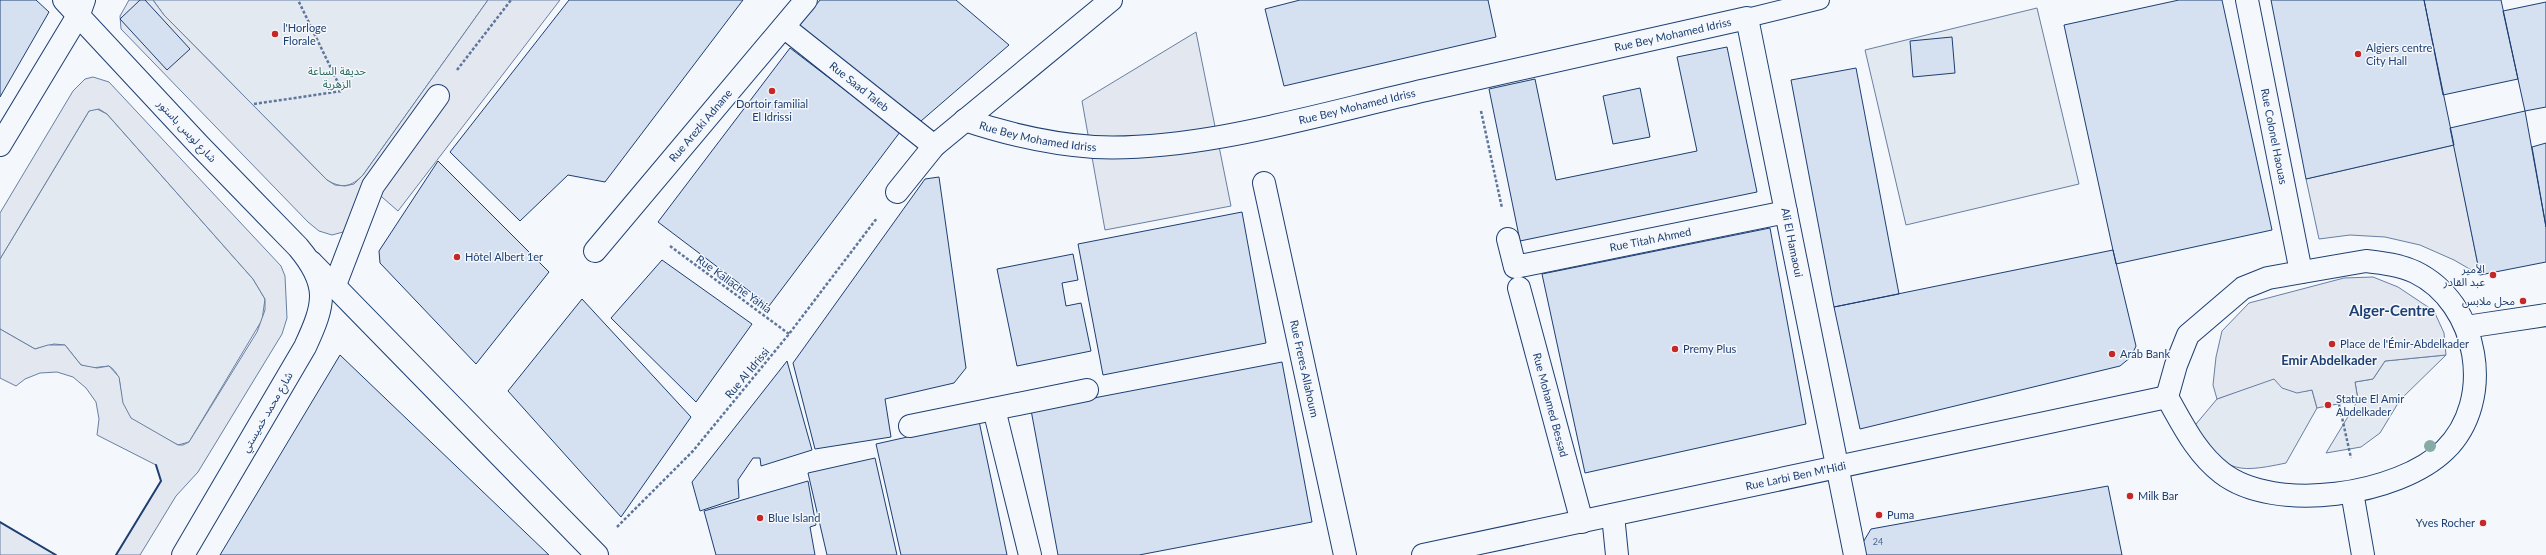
<svg xmlns="http://www.w3.org/2000/svg" width="2546" height="555" font-family="Lato,'Noto Sans Arabic',sans-serif">
	<style>
		.green { fill: #e3e9f0; stroke: #687fa3 }
		.parking { fill: #e3e8f0; stroke: #687fa3 }
		.building { fill: #d5e0f0; stroke: #1d3f73 }
		.lines { fill: none; stroke-linecap: round; stroke-linejoin: round }
		.lane-casing { stroke: #1d3f73; stroke-width: 20 }
		.street-casing { stroke: #1d3f73; stroke-width: 24 }
		.secondary-casing { stroke: #1d3f73; stroke-width: 24 }
		.primary-casing { stroke: #1d3f73; stroke-width: 24 }
		.path { stroke: #5e769c; stroke-width: 2.5; stroke-dasharray: 3 2; stroke-linecap: butt }
		.lane { stroke: #f4f7fb; stroke-width: 18 }
		.street { stroke: #f4f7fb; stroke-width: 22 }
		.secondary { stroke: #f4f7fb; stroke-width: 22 }
		.primary { stroke: #f4f7fb; stroke-width: 22 }
		.wall { stroke: #1d3f73; stroke-width: 2 }
		.tree { fill: #86aba6 }
		.poi-dot { fill: #c62828; stroke: #f4f7fb; stroke-width: 1.5 }
		.labels { text-anchor: middle; stroke-width: 3; stroke-linejoin: round; paint-order: stroke }
		.number-label { font-size: 9px; fill: #4b6792 }
		.poi-label { font-size: 11px; fill: #1d3f73; stroke: #f4f7fb; text-anchor: start }
		.street-label { font-size: 11px; fill: #1d3f73; stroke: #f4f7fb }
		.park-label { font-size: 11px; fill: #2c6c60; stroke: #f4f7fb }
		.quarter-label { font-size: 13px; font-weight: bold; fill: #1d3f73; stroke: #f4f7fb }
		.district-label { font-size: 15px; font-weight: bold; fill: #1d3f73; stroke: #f4f7fb }
	</style>
	<rect width="100%" height="100%" fill="#f4f7fb"/>
	<path class="green" d="M153 0H488L363 175C351 187 342 189 327 180L164 15Z
		M2037 8 2079 184 1906 225 1865 50Z
		M95 108 107 114 253 279 265 299 262 320 189 442 178 445C166 438 132 424 125 412 117 396 126 377 109 366L91 368 81 365 65 345 54 344 35 349 0 329V259L89 111Z
		M2446 355 2400 400 2380 433 2361 447 2326 453 2358 400 2355 382 2373 379 2385 361Z
		M2274 378C2286 392 2296 393 2312 390L2317 408 2286 463C2230 475 2229 469 2191 430L2217 399Z"/>
	<path class="parking" d="M129 0H153L164 15 327 180 335 185 345 186 354 184 363 175 488 0H560L398 211 375 191 349 226 343 232 332 235 319 231 308 222 121 29 120 16Z
		M1196 32 1231 206 1105 230 1082 101Z
		M93 77 109 82 281 266 285 276 287 318 282 334 198 472 176 496 140 555H116L161 481 156 465 97 435 99 419 96 402 86 388 73 377 57 372 40 373 25 379 16 386 0 378V329L35 349 48 345H65L81 365 97 368 109 366 119 377 123 403 131 418 178 445H183L189 442 257 332 265 310V299L253 279 107 114 99 109 89 111 0 259V213L73 91 85 79Z
		M2454 145 2480 275 2454 260 2420 245 2385 237 2350 235 2319 239 2306 179Z
		M2373 277 2398 287 2434 311 2444 333 2446 355 2385 361 2373 379 2355 382 2358 400 2317 408 2312 390 2297 393 2282 388 2274 379 2217 399 2213 385 2216 357 2222 331 2249 303 2344 278Z
		M0 522 56 555H0Z"/>
	<path class="building" d="M0 0H36L49 12 0 97Z
		M140 0H145L190 49 167 70 120 19Z
		M569 0H743L605 182 568 175 520 221 450 152Z
		M820 0H956L1009 45 921 121 798 27Z
		M1300 0H1488L1496 37 1284 86 1265 9Z
		M2179 0H2222L2272 230 2116 264 2064 25Z
		M2271 0H2424L2454 145 2306 179Z
		M2424 0H2501L2518 79 2443 95Z
		M2546 2V107L2525 111 2503 11Z
		M1952 37 1955 73 1913 77 1910 41Z
		M1727 47 1757 192 1520 241 1489 89 1535 79 1556 180 1697 151 1677 57Z
		M790 48 900 132 769 306 658 222Z
		M1856 68 1899 294 1834 307 1791 80Z
		M1640 88 1650 137 1613 144 1603 96Z
		M2525 111 2546 227V262L2480 275 2450 128Z
		M2546 143V227L2532 147Z
		M438 161 549 272 476 364 380 263 379 251Z
		M939 177 966 368 954 383 885 399 891 437 815 449 793 363 925 179Z
		M1242 212 1266 343 1103 375 1078 244Z
		M1770 228 1806 424 1585 473 1542 274Z
		M2113 250 2136 346 2131 357 2120 366 1860 429 1834 307Z
		M1073 254 1078 280 1062 283 1066 306 1081 303 1091 351 1017 366 997 269Z
		M662 260 752 324 696 402 611 318Z
		M582 299 691 417 621 517 508 391Z
		M340 355 549 555H220Z
		M787 361 812 450 761 466 760 458H753L738 480 739 498 700 511 692 482Z
		M1282 362 1312 522 1139 555H1058L1031 410Z
		M979 421 1007 555H901L876 444Z
		M875 458 897 555H827L808 473Z
		M808 481 816 525 810 527 815 555H716L704 511Z
		M2108 486 2122 555H1864L1862 544 1871 529Z"/>
	<g class="lines">
		<g class="lane-casing">
			<path id="lane" d="M1747 18 1820 0"/>
		</g>
		<g class="street-casing">
			<g id="street">
				<path id="s1" d="M2247 0 2301 272"/>
				<path id="s2" d="M784 27 934 146"/>
				<path id="s3" d="M965 120C1007 134 1049 144 1094 147 1199 152 1323 113 1426 90 1533 66 1640 42 1747 18L1855 555"/>
				<path d="M0 145 79 14 84 0"/>
				<path id="s4" d="M1264 183 1345 555"/>
				<path d="M897 192 934 146 1111 0"/>
				<path id="s5" d="M1508 239 1515 267 1786 212"/>
				<path id="s6" d="M595 251 806 0"/>
				<path d="M335 285 373 186 438 96"/>
				<path id="s7" d="M1519 288 1582 522"/>
				<path d="M994 409 1030 555"/>
				<path d="M910 426 1087 390"/>
				<path d="M2352 492 2363 555"/>
				<path d="M1613 515 1617 555"/>
			</g>
		</g>
		<g class="secondary-casing">
			<g id="secondary">
				<path d="M2366 261C2383 263 2400 265 2415 272 2479 303 2496 400 2445 450 2399 495 2275 514 2222 473 2196 453 2183 425 2167 397L2176 365 2188 335 2243 288 2268 278Z"/>
				<path d="M311 262 597 555"/>
				<path d="M2466 327 2546 315"/>
				<path id="s8" d="M1423 555 2167 397"/>
			</g>
		</g>
		<g class="primary-casing">
			<path id="primary" d="M64 0 198 144 298 247C330 285 325 304 305 347L183 555"/>
		</g>
		<path class="path" d="M457 70 511 0
			M254 104 342 91 298 0
			M1481 111 1502 208
			M670 246 789 334
			M2339 404 2351 458
			M617 527 693 451 789 334 877 218"/>
		<use href="#lane" class="lane"/>
		<use href="#street" class="street"/>
		<use href="#secondary" class="secondary"/>
		<use href="#primary" class="primary"/>
		<path class="wall" d="M0 522 56 555
			M116 555 161 481 156 465"/>
	</g>
	<circle class="tree" cx="2430" cy="446" r="6"/>
	<g class="poi-dot">
		<circle cx="275" cy="34" r="4"/>
		<circle cx="2358" cy="54" r="4"/>
		<circle cx="772" cy="91" r="4"/>
		<circle cx="457" cy="257" r="4"/>
		<circle cx="2493" cy="275" r="4"/>
		<circle cx="2523" cy="301" r="4"/>
		<circle cx="2332" cy="344" r="4"/>
		<circle cx="1675" cy="349" r="4"/>
		<circle cx="2112" cy="354" r="4"/>
		<circle cx="2328" cy="405" r="4"/>
		<circle cx="2130" cy="496" r="4"/>
		<circle cx="1879" cy="515" r="4"/>
		<circle cx="760" cy="518" r="4"/>
		<circle cx="2483" cy="523" r="4"/>
	</g>
	<g class="labels">
		<g class="number-label">
			<text x="1878" y="545">24</text>
		</g>
		<g class="poi-label">
			<text x="283" y="32">l'Horloge<tspan x="283" dy="13">Florale</tspan></text>
			<text x="2366" y="52">Algiers centre<tspan x="2366" dy="13">City Hall</tspan></text>
			<text x="772" y="108" text-anchor="middle">Dortoir familial<tspan x="772" dy="13">El Idrissi</tspan></text>
			<text x="465" y="261">Hôtel Albert 1er</text>
			<text x="2485" y="273" text-anchor="end">الأمير<tspan x="2485" dy="13">عبد القادر</tspan></text>
			<text x="2515" y="305" text-anchor="end">محل ملابس</text>
			<text x="2340" y="348">Place de l'Émir-Abdelkader</text>
			<text x="1683" y="353">Premy Plus</text>
			<text x="2120" y="358">Arab Bank</text>
			<text x="2336" y="403">Statue El Amir<tspan x="2336" dy="13">Abdelkader</tspan></text>
			<text x="2138" y="500">Milk Bar</text>
			<text x="1887" y="519">Puma</text>
			<text x="768" y="522">Blue Island</text>
			<text x="2475" y="527" text-anchor="end">Yves Rocher</text>
		</g>
		<g class="street-label">
			<text dy="4" stroke="none"><textPath href="#s3" startOffset="723">Rue Bey Mohamed Idriss</textPath></text>
			<text dy="4" stroke="none"><textPath href="#s2" startOffset="96">Rue Saad Taleb</textPath></text>
			<text dy="4" stroke="none"><textPath href="#s3" startOffset="399">Rue Bey Mohamed Idriss</textPath></text>
			<text dy="4" stroke="none"><textPath href="#s6" startOffset="164">Rue Arezki Adnane</textPath></text>
			<text transform="translate(187 131) rotate(47)" y="4">شارع لويس باستور</text>
			<text dy="4" stroke="none"><textPath href="#s3" startOffset="75">Rue Bey Mohamed Idriss</textPath></text>
			<text dy="4" stroke="none"><textPath href="#s1" startOffset="139">Rue Colonel Haouas</textPath></text>
			<text dy="4" stroke="none"><textPath href="#s5" startOffset="167">Rue Titah Ahmed</textPath></text>
			<text dy="4" stroke="none"><textPath href="#s3" startOffset="1028">Ali El Hamaoui</textPath></text>
			<text transform="translate(734 284) rotate(36)" y="4">Rue Kallache Yahia</text>
			<text dy="4" stroke="none"><textPath href="#s4" startOffset="190">Rue Freres Allahoum</textPath></text>
			<text transform="translate(747 373) rotate(-50)" y="4">Rue Al Idrissi</text>
			<text dy="4" stroke="none"><textPath href="#s7" startOffset="121">Rue Mohamed Bessad</textPath></text>
			<text transform="translate(267 412) rotate(-60)" y="4">شارع محمد خميستي</text>
			<text dy="4" stroke="none"><textPath href="#s8" startOffset="381">Rue Larbi Ben M'Hidi</textPath></text>
		</g>
		<g class="park-label">
			<text x="337" y="75">حديقة الساعة<tspan x="337" dy="13">الزهرية</tspan></text>
		</g>
		<g class="quarter-label">
			<text x="2329" y="365">Emir Abdelkader</text>
		</g>
		<g class="district-label">
			<text x="2392" y="316">Alger-Centre</text>
		</g>
	</g>
</svg>
